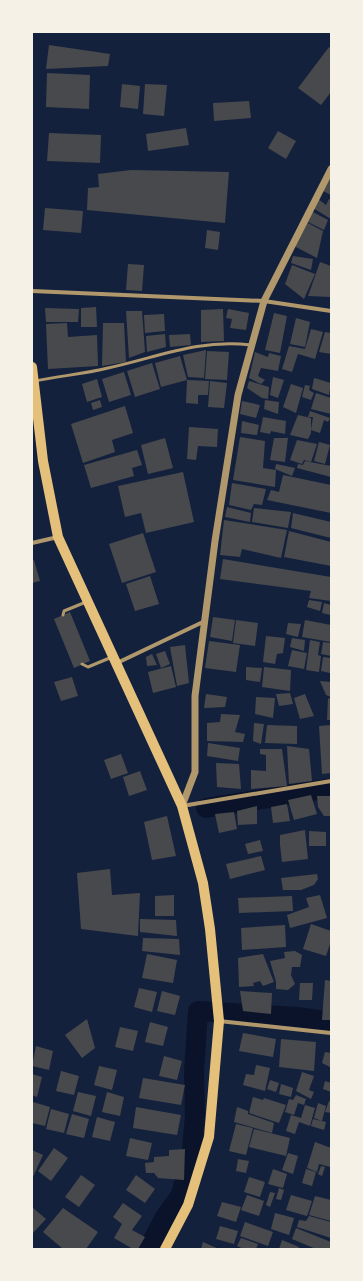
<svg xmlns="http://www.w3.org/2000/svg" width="363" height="1281" font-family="'Alegreya Sans',sans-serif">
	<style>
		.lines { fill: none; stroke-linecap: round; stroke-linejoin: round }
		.canal { stroke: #0b132b; stroke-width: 20 }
		.building { fill: #48494c }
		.service { stroke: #b1986c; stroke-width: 3 }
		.minor { stroke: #b1986c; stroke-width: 4 }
		.tertiary { stroke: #b1986c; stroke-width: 7 }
		.primary { stroke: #e5c07b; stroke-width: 10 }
	</style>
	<rect width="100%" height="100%" fill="#14213d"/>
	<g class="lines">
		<path class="canal" d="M206 808 331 788
			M148 1249 165 1217 181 1195 192 1150 195 1115 194 1072 198 1011 298 1017 331 1022"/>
	</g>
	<path class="building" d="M49 45 110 54 108 66 46 69Z
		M329 47 331 49V92L321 105 298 88Z
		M47 73 90 75 89 109 46 107Z
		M122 84 140 86 138 109 120 107Z
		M145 84 167 85 164 116 143 114Z
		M249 101 251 118 214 121 213 103Z
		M186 128 189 145 148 151 146 134Z
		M278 131 296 141 286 159 268 148Z
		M49 133 101 135 100 163 47 161Z
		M131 170 229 172 225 223 87 210 88 188 99 187 98 174Z
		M331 176V195L323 191Z
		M317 198 326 205 329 199 331 200V219L313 208Z
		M45 208 83 211 81 233 43 230Z
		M311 211 328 220 324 230 306 221Z
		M306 222 323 231 317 258 294 246Z
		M207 230 220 232 218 250 205 248Z
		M293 256 313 259 311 270 291 263Z
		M320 262 331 266V297L308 296Z
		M128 264 144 265 142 291 126 290Z
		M292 265 315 274 304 299 285 284Z
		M96 307 97 327H81V308Z
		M45 308 79 309 78 322H46Z
		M223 309 224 341 201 342V310Z
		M228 309 249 313 246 330 230 328 232 319 226 318Z
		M126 311H142L145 352 129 358Z
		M274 313 287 316 280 353 265 350Z
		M164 314 165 331 145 333 144 315Z
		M296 318 310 322 305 347 290 344Z
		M67 323 68 337 97 335 98 366 48 369 46 324Z
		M103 323H124L126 362 102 366Z
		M311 329 323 332 315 359 298 354 292 372 282 369 289 346 305 349Z
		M325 332 331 333V354L319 352Z
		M165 334 166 347 147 352 146 336Z
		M190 334 191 345 170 347 169 335Z
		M206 350 204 378 188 377 183 355Z
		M207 351 229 352 227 380 205 379Z
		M255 352 268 357 269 353 281 356 278 371 261 368 258 376 265 380 261 384 249 378Z
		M180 356 187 380 161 387 155 363Z
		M152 363 160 389 135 397 127 371Z
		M124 372 131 395 109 402 102 379Z
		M273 377 284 380 278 398 270 395Z
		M314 378 331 383 329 395 312 389Z
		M97 379 102 397 87 402 82 384Z
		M187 380 209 381 208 395H198V404L186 403Z
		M210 381 227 383 224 408 208 407Z
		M249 381 269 387 268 399 262 398 247 388Z
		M291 384 303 388 296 413 283 407Z
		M305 385 310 386 309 390 314 393 311 400 302 397Z
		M316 393 331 398V414L311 409Z
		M100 400 102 407 93 410 91 403Z
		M265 400 279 402 278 414 264 409Z
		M242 401 260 405 256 418 240 414Z
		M125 406 133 433 112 440 115 452 83 463 71 424Z
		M310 411 330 418 328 422 324 420 320 433 311 430 313 417H308Z
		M298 415 311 418V433L308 439 290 435Z
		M263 417 286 421 285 434 271 431 270 434 260 432Z
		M242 421 259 425 257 435 241 433Z
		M189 427 218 429 217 447 198 446 196 460 187 459Z
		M240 437 265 441 263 468 276 470 275 487 233 480Z
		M165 438 173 468 148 474 141 445Z
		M274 438H288L285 462 270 460Z
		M297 440 317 444 311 462 304 460 302 464 290 460Z
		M319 442 330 445 325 464 314 461Z
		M137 450 142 465 132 468 134 476 91 488 84 465Z
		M305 461 331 466V477L297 468 298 464 303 465Z
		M276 464 295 468 292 476 275 469Z
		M183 472 194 522 146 533 141 513 125 517 118 486Z
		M283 475 331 485V513L267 500 271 490 279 492Z
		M232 483 266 489 262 505 254 504 251 510 229 505Z
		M227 507 251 513 250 522 225 517Z
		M254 508 291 512 288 528 252 522Z
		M293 513 331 522V538L291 528Z
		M224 520 287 530 281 558 242 549 240 557 220 555Z
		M289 531 331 542V566L284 557Z
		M143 533 156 572 122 583 109 544Z
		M223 559 331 577V601L309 598 311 591 220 579Z
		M34 560 40 581 32 583V561Z
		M150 576 159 604 135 611 126 584Z
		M309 600 322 602 320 611 307 607Z
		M324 603 331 605V615L322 613Z
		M70 612 90 661 74 668 54 619Z
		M213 617 235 620 232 641 210 637Z
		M236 620 258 623 255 646 233 643Z
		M305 620 331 625V642L302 637Z
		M288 623 301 624 298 637 286 634Z
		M266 636 285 638 283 653 277 654 275 664 263 662Z
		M292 638 305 640 304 651 290 647Z
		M310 640 320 642 318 655 321 656 319 672 306 670Z
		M209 641 240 645 236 672 205 668Z
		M323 642 331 643V656L321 654Z
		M185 645 189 683 177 686 170 647Z
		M292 650 307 653 304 669 288 666Z
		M165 651 170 664 161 668 156 654Z
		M152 654 157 665 147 666 146 657Z
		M323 657 331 658 330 673 321 671Z
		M171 666 176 687 153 693 148 672Z
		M246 667 262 668 260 682 246 680Z
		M264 667 291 670 290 691 262 687Z
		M72 677 78 696 61 701 54 682Z
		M320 681 331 682V697L326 695Z
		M290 693 293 704 279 706 276 694Z
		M206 694 227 697 225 707 204 708Z
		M305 694 314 716 300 719 294 698Z
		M256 697 275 698 273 718 255 714Z
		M328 698 331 699V720H327Z
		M221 714 240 715 235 732 245 734 243 742 207 741V723L220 722Z
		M254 723 264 724 261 744 253 741Z
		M267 725 297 726V744L265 743Z
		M331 725V773L322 774 319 726Z
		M208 743 240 748 238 761 207 756Z
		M287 746 309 749 312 781 289 784Z
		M260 749H282L287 786 251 789V770L266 771V755L260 754Z
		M121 754 128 773 111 779 104 760Z
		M216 763 239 764 241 789 217 787Z
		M140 771 147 790 129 796 123 777Z
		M311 795 317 814 294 820 288 800Z
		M317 796H331V816H324L318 807Z
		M287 804 290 821 273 823 271 807Z
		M257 806V824L238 825 237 811Z
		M234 812 237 829 219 833 215 814Z
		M167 816 176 856 152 860 144 822Z
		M305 830 308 859 282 862 280 845V835Z
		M309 831 326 832V846H309Z
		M260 840 263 851 248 854 245 844Z
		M261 856 265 870 230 879 226 864Z
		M110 869 112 895 140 893 138 936 81 929 77 873Z
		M317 874 318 879 314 885 301 890H283L281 878Z
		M174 895V916H155V896Z
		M320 895 327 918 290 928 287 915 309 907 306 898Z
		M292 896 293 911 239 913 238 898Z
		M140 919 176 920 177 936 140 932Z
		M311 924 331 931V941L326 956 303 949Z
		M285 925 286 947 242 950 241 928Z
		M143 938 179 939 180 955 142 951Z
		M295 951 302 955 300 967H292L291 975 295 984 288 990 276 989V982L270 961 285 958 284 952Z
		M147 954 177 960 173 983 142 978Z
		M263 954 274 982 263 986 260 981 253 983 254 986 239 987 238 958Z
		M325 980 331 981V1020H322Z
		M300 983H313L312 1000H299Z
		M139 988 157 992 152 1012 134 1007Z
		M162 991 180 996 175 1015 157 1011Z
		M240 991 272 993 271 1014 243 1011Z
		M87 1019 95 1048 82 1058 65 1035Z
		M150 1022 168 1027 163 1046 145 1042Z
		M120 1027 138 1031 133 1051 115 1047Z
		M243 1033 276 1039 273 1057 239 1051Z
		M281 1039 316 1042 314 1071 279 1067Z
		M36 1046 53 1051 49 1070 32 1066Z
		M325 1052 331 1053 330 1067 322 1063Z
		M164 1056 182 1061 177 1080 159 1076Z
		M256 1065 270 1068 265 1091 243 1085 246 1074 254 1075Z
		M99 1066 117 1070 112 1090 94 1085Z
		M61 1071 79 1076 74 1095 56 1091Z
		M302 1072 314 1076 309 1090 314 1092 311 1099 296 1091Z
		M32 1074 42 1077 37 1097 32 1095Z
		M143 1078 185 1085 181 1105 139 1098Z
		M270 1080 279 1083 276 1092 267 1089Z
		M325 1081 331 1083V1092L323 1089Z
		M281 1084 293 1088 291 1097 279 1094Z
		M78 1092 96 1096 91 1116 73 1111Z
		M107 1092 124 1097 120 1116 102 1112Z
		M296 1095 306 1099 304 1105 298 1103 294 1115 285 1112 289 1099 293 1100Z
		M253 1097 263 1100 264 1098 286 1105 279 1123 249 1113Z
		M329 1101 331 1102V1113L325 1112Z
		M33 1102 50 1107 45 1126 32 1123Z
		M318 1103 326 1106 322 1121 314 1118Z
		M305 1105 315 1108 310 1126 299 1122 295 1134 286 1131 291 1115 301 1118Z
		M136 1107 181 1115 177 1135 133 1128Z
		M237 1107 248 1111V1114L274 1123 272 1133 234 1122Z
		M51 1109 69 1114 64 1133 46 1129Z
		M72 1114 89 1119 84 1138 66 1134Z
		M97 1117 115 1122 110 1141 92 1137Z
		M313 1119 326 1122 324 1130 311 1126Z
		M236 1124 253 1128 246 1155 229 1151Z
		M254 1129 290 1138 286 1156 249 1147Z
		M130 1138 152 1143 148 1160 126 1156Z
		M315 1142 331 1148 330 1167 319 1164 317 1172 307 1168Z
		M54 1148 68 1158 51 1181 38 1171Z
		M185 1149 184 1180 158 1178 154 1173H146L145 1163 154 1162V1157L169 1156V1150Z
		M32 1150 43 1155 32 1179Z
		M288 1153 298 1156 293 1174 282 1170Z
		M238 1159 249 1161 246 1173 236 1171Z
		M321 1166 325 1167 322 1176 318 1174Z
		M273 1169 287 1174 283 1188 268 1184Z
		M306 1169 316 1172 312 1186 302 1183Z
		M81 1175 95 1185 79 1207 65 1197Z
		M136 1175 155 1189 145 1203 126 1190Z
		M249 1177 265 1182 260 1197 244 1192Z
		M279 1188 284 1190 281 1200 276 1199Z
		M270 1192 275 1193 270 1207 266 1205Z
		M247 1195 264 1201 259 1216 241 1210Z
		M291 1195 312 1201 307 1216 286 1210Z
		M315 1196 331 1200V1221L309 1215Z
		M222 1202 241 1207 236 1222 217 1216Z
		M123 1203 142 1216 132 1230 145 1237 138 1249H133L114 1238 122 1224 113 1217Z
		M32 1207 46 1219 32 1234Z
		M63 1208 98 1232 86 1249H63L43 1232Z
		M275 1213 294 1218 289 1235 271 1229Z
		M309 1216 331 1222V1238L297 1227 299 1220 306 1221Z
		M245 1222 273 1232 268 1246 240 1236Z
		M220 1226 238 1231 234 1244 216 1239Z
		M296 1228 331 1242V1249H316L292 1239Z
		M241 1238 258 1244 256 1249H244L237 1246Z
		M282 1240 299 1247 298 1249H279Z
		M203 1242 219 1249H201Z"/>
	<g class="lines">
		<path class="service" d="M35 381C59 376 84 374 108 368 159 357 197 339 251 345
			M63 615 64 611 86 602
			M82 664 88 667 112 657"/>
		<path class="minor" d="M32 291 264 301 331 311
			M32 543 58 537
			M117 663 205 621
			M182 806 331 781
			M219 1021 331 1033"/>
		<path class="tertiary" d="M182 806 195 772V696L215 541 238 395 264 301 331 169"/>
		<path class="primary" d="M32 367 43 461 58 537 182 806 203 883 210 929 219 1021 209 1137 188 1205 165 1249"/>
	</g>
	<rect width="363" height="1281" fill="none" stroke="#f6f1e7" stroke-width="66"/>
</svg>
